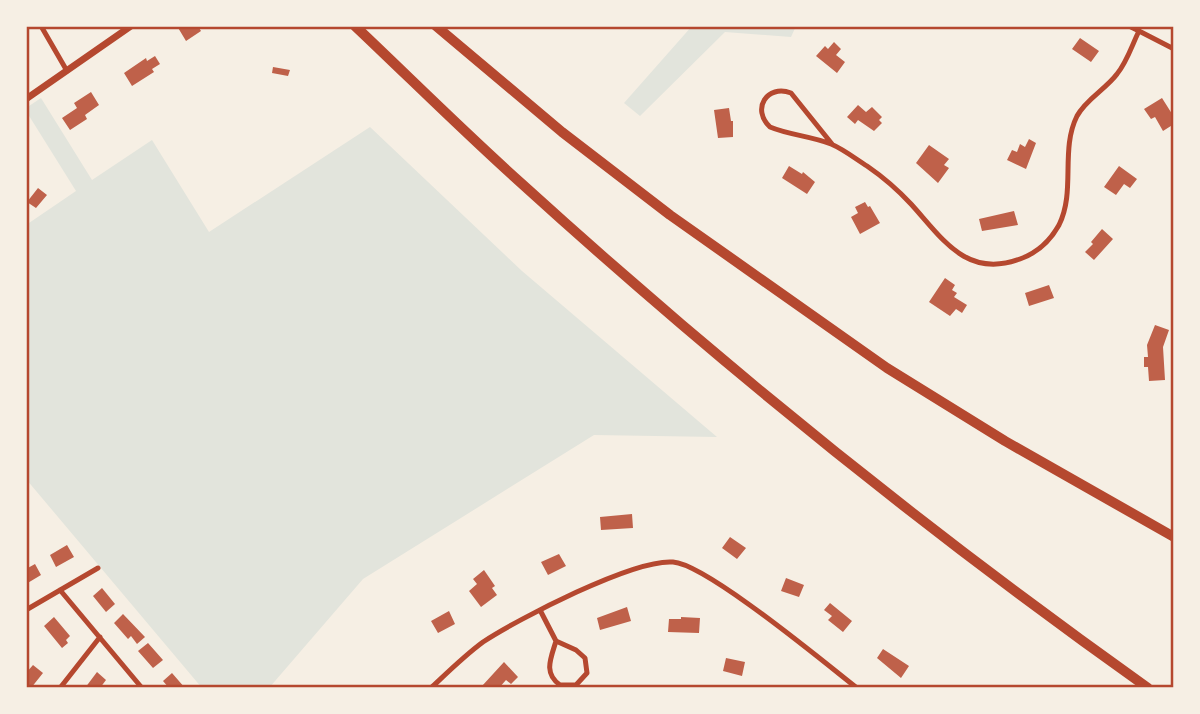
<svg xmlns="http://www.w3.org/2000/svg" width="1200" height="714" font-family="Karla,sans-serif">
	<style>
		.green { fill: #e2e4dc }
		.building { fill: #bf614a }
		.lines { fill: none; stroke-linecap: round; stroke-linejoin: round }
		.minor { stroke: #b5482f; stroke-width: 5 }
		.secondary { stroke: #b5482f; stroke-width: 7 }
		.motorway { stroke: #b5482f; stroke-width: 10 }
		.neatline { fill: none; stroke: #b5482f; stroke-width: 2.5 }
	</style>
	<rect width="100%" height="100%" fill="#f6efe4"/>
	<path class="green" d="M692 26H796L791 37 725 32 640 116 624 103Z
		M41 98 92 180 152 140 209 232 370 127 522 271 717 437 594 435 363 579 269 688H202L26 479V225L76 191 26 111V108Z"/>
	<path class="building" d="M177 26H198L201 31 186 41Z
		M1080 38 1099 51 1091 62 1072 49Z
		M834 42 841 49 836 55 845 62 837 73 816 56 825 46 828 49Z
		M155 56 160 64 152 69 154 72 132 86 124 73 146 58 147 61Z
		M273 67 290 70 288 76 272 73Z
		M91 92 99 105 85 115 87 119 70 130 62 118 77 108 74 103Z
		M1162 98 1174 117V124L1163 131 1155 117 1151 119 1144 109Z
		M858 105 866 112 872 107 882 117 879 120 882 123 874 131 858 120 855 124 847 117Z
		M729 108 731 121H733V137L718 138 714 110Z
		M1029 139 1036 143 1026 169 1007 160 1012 150 1017 152 1020 144 1025 147Z
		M929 145 949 159 944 165 949 168 938 183 916 163Z
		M789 166 802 174 803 172 815 182 807 194 782 178Z
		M1119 166 1137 179 1130 188 1124 184 1116 195 1104 187Z
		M38 188 47 195 36 208 27 202Z
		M865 202 868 207 870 206 880 223 860 234 851 217 858 213 855 207Z
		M1014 211 1018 225 982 231 979 219Z
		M1102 229 1113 239 1094 260 1085 252 1093 244 1091 242Z
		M945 278 955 285 952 290 957 293 954 297 967 305 962 313 956 309 950 316 929 302Z
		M1049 285 1054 298 1029 306 1025 293Z
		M1155 325 1169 330 1163 347 1165 380 1149 381 1148 367H1144V357H1148L1147 345Z
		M632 514 633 528 601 530 600 517Z
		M730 537 746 548 737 559 722 548Z
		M67 545 74 557 56 567 50 555Z
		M559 554 566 566 548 575 541 562Z
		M35 564 41 575 26 584V569Z
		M484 570 495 586 492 588 497 595 481 607 469 591 477 584 473 579Z
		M786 578 804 585 799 597 781 591Z
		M102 588 115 604 106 612 93 596Z
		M830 603 852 621 843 632 828 620 832 616 824 610Z
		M627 607 631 621 600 630 597 618Z
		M449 611 455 624 438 633 431 621Z
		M123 614 145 637 137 644 131 636 128 639 114 623Z
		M54 617 70 636 66 640 68 643 62 648 44 626Z
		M681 617 700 618 699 633 668 632 669 619H681Z
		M148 643 163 660 153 668 138 651Z
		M883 649 909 666 901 678 877 658Z
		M726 658 745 662 742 676 723 671Z
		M504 662 518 677 511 684 506 680 499 688 482 686Z
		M33 665 43 673 31 688H26V673Z
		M97 672 106 680 100 688H85Z
		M172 673 185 688H169L163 681Z"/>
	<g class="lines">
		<path class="minor" d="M41 26 67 71
			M1139 31 1174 49
			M832 144 791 93C767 84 751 109 770 127 789 135 811 136 831 144 843 149 856 159 867 166 883 177 898 190 911 204 942 238 966 279 1020 259 1037 253 1050 241 1059 225 1076 191 1060 150 1077 116 1086 99 1106 89 1117 74 1127 62 1132 45 1139 31L1129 26
			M60 590 142 688
			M26 610 98 568
			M540 610 556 641 576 650 585 658 587 673 576 685H560C543 673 551 658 556 641
			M60 688 100 637
			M431 688C448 672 464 656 483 642 518 619 633 559 673 562 706 564 825 663 857 688"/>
		<path class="secondary" d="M26 99 131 26"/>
		<path class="motorway" d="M355 26C410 78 464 132 521 183 718 362 931 534 1148 688
			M436 26 562 132 670 215 887 368 1005 441 1174 537"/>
	</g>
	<rect width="1200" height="714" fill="none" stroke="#f6efe4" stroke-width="56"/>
	<rect x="28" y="28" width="1144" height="658" class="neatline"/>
</svg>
